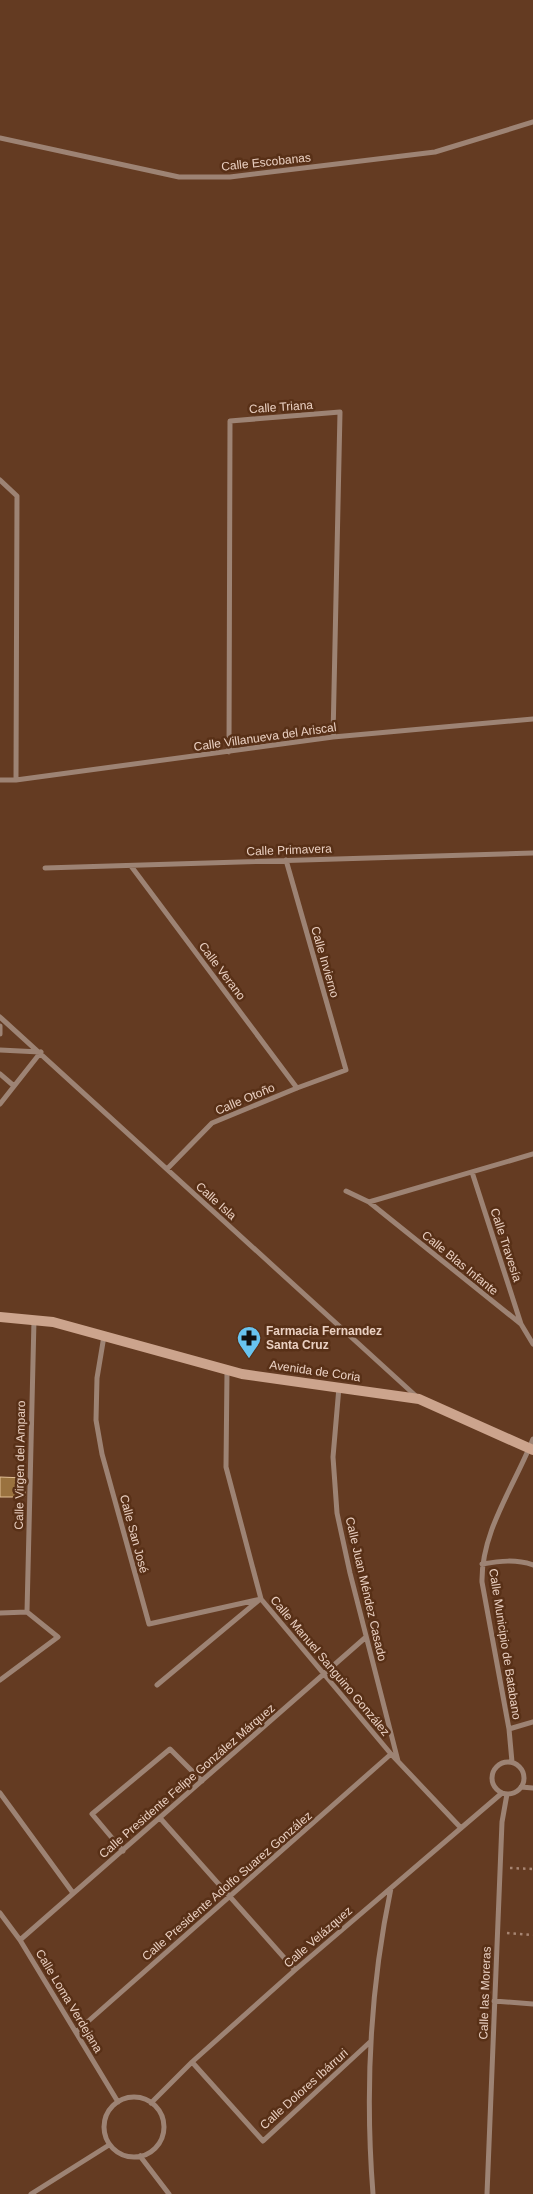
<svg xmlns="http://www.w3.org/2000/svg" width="533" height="2194" font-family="Helvetica,sans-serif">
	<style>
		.building { fill: #9a723f; stroke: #e2bf95 }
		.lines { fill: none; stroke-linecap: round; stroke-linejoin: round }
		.path { stroke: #a78572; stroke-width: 2.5; stroke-dasharray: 2.5 4; stroke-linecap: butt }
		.minor { stroke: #9d8374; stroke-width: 5 }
		.secondary { stroke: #cca48d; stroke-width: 10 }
		.labels { text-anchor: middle; stroke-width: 5; stroke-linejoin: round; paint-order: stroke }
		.street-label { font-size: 12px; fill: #ead0c2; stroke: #583017 }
		.poi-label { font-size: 12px; font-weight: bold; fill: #ead0c2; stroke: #583017; text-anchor: start }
	</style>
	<rect width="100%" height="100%" fill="#643b22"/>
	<path class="building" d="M0 1477 25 1478V1497H0Z"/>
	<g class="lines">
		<path class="path" d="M510 1868 533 1869
			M507 1933 533 1935"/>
		<path class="minor" d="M0 138 179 177H230L435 152 533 122
			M0 480 17 496 16 780
			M229 752 230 421 340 412 333 737
			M0 780H16L333 737 533 719
			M131 866 297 1088
			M45 868 533 853
			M0 1017 417 1397
			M0 1026V1034
			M0 1050 40 1052
			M0 1074 14 1086
			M0 1104 41 1052
			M167 1169 212 1123 297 1088 346 1070 286 860
			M472 1172 521 1324
			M346 1191 369 1202 533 1154
			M369 1202 521 1324 533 1344
			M104 1336 97 1378 96 1420 102 1454 149 1624 261 1599
			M227 1371 226 1467 261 1599 391 1754 461 1828
			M339 1387 333 1457 337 1513 350 1573 398 1761
			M482 1564C500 1561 516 1559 533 1565
			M27 1612 34 1320
			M0 1613 27 1612 58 1637 0 1680
			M157 1685 259 1600
			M509 1729 533 1722
			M512 1762 509 1729 482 1582C481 1531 515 1485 533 1439
			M492 1778a16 16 0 1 1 32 0a16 16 0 1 1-32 0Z
			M521 1787 533 1788
			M0 1793 73 1893
			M160 1818 295 1970
			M123 1851 92 1814 170 1749 202 1781
			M0 1913 20 1940 118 2102
			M20 1940 366 1637
			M494 2001 533 2004
			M76 2032 391 1754
			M192 2062 263 2141 370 2042
			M104 2127a30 30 0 1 1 60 0a30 30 0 1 1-60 0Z
			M151 2103 192 2062 295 1970 502 1793
			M140 2156 169 2194
			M31 2194 109 2145
			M373 2194C365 2092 370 1988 391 1888
			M487 2194 502 1822 507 1794"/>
		<path class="secondary" d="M0 1317 53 1322 242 1374 419 1399 533 1450"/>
	</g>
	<defs>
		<g id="pharmacy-pin" transform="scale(1.25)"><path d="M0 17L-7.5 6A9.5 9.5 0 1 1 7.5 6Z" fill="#68c4f0" stroke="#583017"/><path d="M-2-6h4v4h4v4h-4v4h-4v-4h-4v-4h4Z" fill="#111"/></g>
	</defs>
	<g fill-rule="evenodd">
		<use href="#pharmacy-pin" x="249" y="1338"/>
	</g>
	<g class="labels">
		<g class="street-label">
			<text transform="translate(266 162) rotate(-6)" y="4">Calle Escobanas</text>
			<text transform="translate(281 407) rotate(-4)" y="4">Calle Triana</text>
			<text transform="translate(265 737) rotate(-8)" y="4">Calle Villanueva del Ariscal</text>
			<text transform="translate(289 850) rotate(-2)" y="4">Calle Primavera</text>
			<text transform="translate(325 962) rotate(74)" y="4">Calle Invierno</text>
			<text transform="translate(222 971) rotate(53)" y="4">Calle Verano</text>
			<text transform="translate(245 1099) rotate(-23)" y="4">Calle Otoño</text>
			<text transform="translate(216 1201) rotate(42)" y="4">Calle Isla</text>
			<text transform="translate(506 1245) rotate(72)" y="4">Calle Travesía</text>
			<text transform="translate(460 1263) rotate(39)" y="4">Calle Blas Infante</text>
			<text transform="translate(315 1371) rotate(8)" y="4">Avenida de Coria</text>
			<text transform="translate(20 1465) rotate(-89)" y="4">Calle Virgen del Amparo</text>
			<text transform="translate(134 1534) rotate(75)" y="4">Calle San José</text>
			<text transform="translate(366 1589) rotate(77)" y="4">Calle Juan Méndez Casado</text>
			<text transform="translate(505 1644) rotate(81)" y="4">Calle Municipio de Batabano</text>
			<text transform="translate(330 1666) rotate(50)" y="4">Calle Manuel Sanguino González</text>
			<text transform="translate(187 1781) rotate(-41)" y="4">Calle Presidente Felipe González Márquez</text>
			<text transform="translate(227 1886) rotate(-41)" y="4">Calle Presidente Adolfo Suarez González</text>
			<text transform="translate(318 1937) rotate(-41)" y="4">Calle Velázquez</text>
			<text transform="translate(485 1993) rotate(-88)" y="4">Calle las Moreras</text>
			<text transform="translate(69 2001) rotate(59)" y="4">Calle Loma Verdejana</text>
			<text transform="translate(304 2089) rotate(-42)" y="4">Calle Dolores Ibárruri</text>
		</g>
		<g class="poi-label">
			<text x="266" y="1335">Farmacia Fernandez<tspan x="266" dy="14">Santa Cruz</tspan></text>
		</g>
	</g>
</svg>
